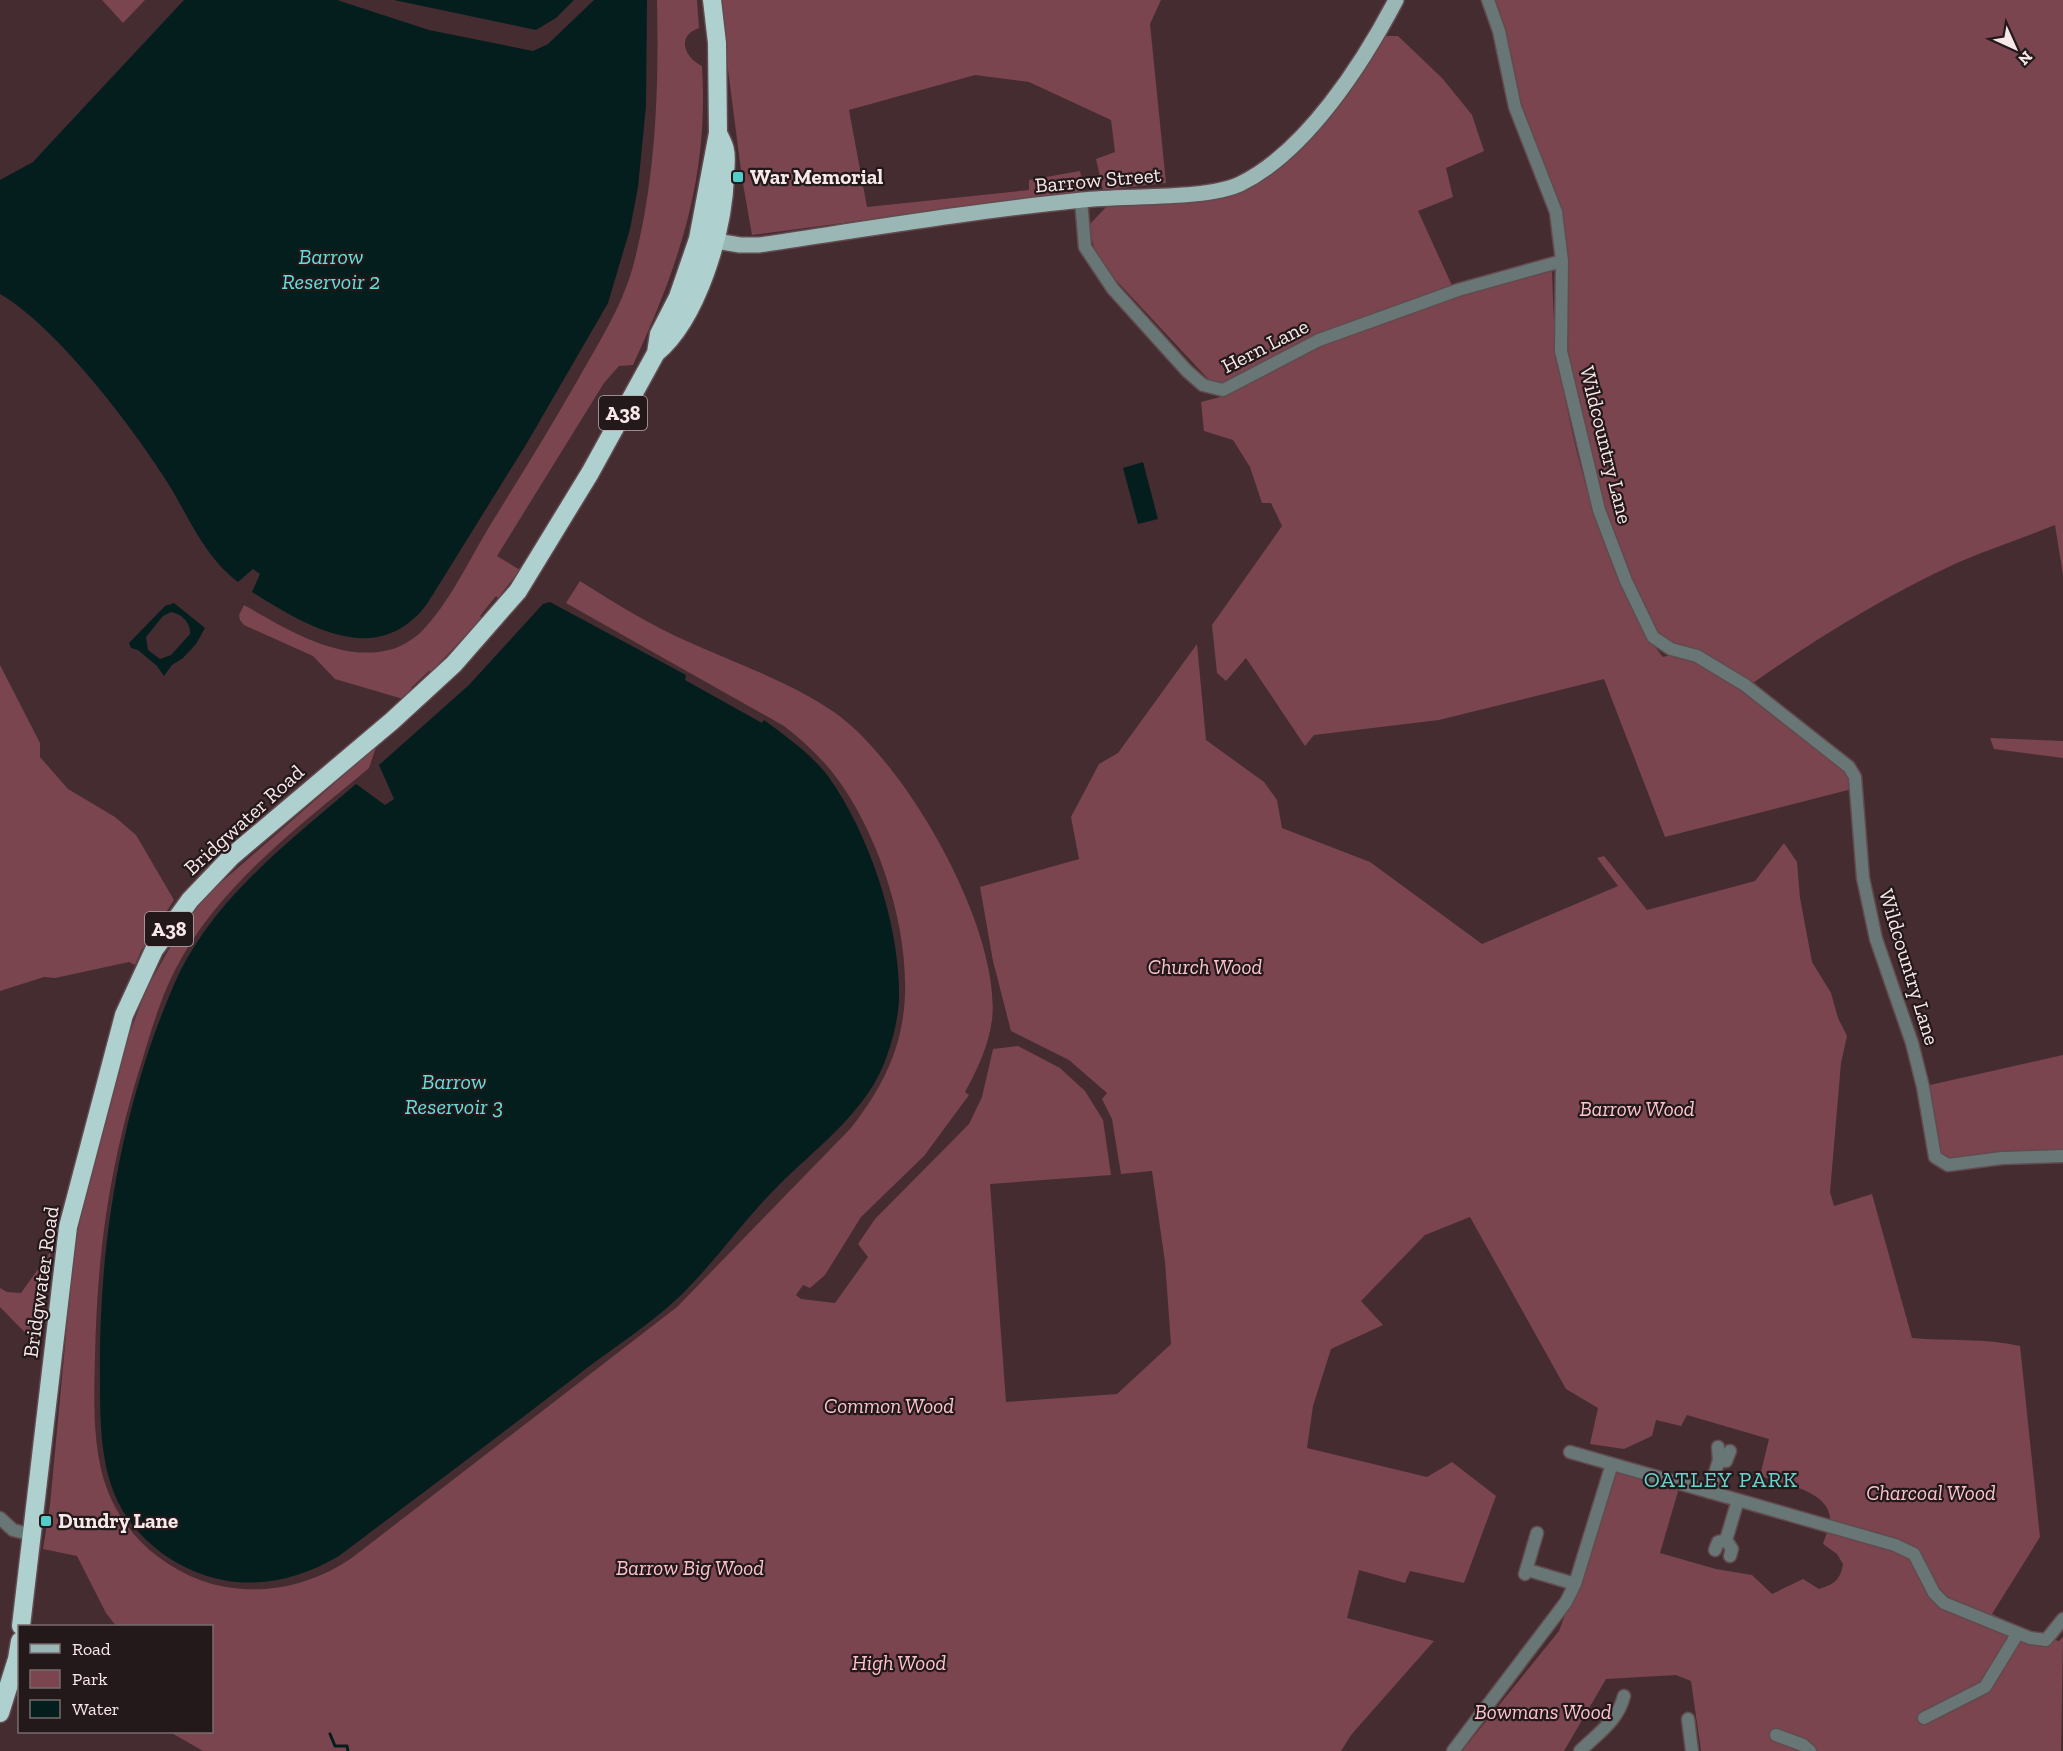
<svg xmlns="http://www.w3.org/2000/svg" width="2063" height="1751" font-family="'Zilla Slab',serif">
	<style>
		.green { fill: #7a454f }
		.water { fill: #041e1d; fill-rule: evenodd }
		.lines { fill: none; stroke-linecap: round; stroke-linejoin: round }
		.stream { stroke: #041e1d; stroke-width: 3 }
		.minor-casing { stroke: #624a4e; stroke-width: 15 }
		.major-casing { stroke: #624a4e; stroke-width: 18 }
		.highway-casing { stroke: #624a4e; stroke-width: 21 }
		.minor { stroke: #687675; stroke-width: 12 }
		.major { stroke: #9ab7b6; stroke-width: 15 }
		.highway { stroke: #aed1cf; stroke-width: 18 }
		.poi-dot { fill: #53cdca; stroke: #23181a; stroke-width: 2 }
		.labels { text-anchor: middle; stroke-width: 4.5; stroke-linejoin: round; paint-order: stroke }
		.shield { fill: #23181a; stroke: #b9aaac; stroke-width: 1.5 }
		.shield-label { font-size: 20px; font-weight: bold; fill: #f9e8ea }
		.poi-label { font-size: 21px; font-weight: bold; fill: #f9e8ea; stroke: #23181a; text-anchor: start }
		.street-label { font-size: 21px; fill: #f9e8ea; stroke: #23181a }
		.park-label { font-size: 21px; font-style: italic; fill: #fdc4cd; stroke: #23181a }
		.water-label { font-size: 22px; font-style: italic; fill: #65dfdc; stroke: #23181a }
		.neighbourhood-label { font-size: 22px; letter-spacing: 1.5px; fill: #67d3d0; stroke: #23181a }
	</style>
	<rect width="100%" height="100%" fill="#452c30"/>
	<path class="green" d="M102 0H145L123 23Z
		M657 0H697L699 28C676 36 684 57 702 66 709 178 679 265 633 365L619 366 604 383 497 556 520 570 498 598 496 596 480 616 482 618 431 672 429 671 411 688 413 690 403 699 335 679 313 656 244 625 240 620 239 615 244 605C287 629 341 664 393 649 402 646 412 640 420 633 449 604 468 562 489 527 520 477 551 427 580 376 599 342 621 308 632 270 656 183 659 90 657 0Z
		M719 0H1161L1150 24 1166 183 1103 190 1096 159 1115 152 1111 120 1029 82 975 75 849 110 867 207 1029 190V180L1080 171 1084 191 752 235 742 178Z
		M1491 0H2063V575L2055 525C2023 538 1989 549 1957 563 1885 596 1817 638 1753 683L1715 660 1673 645 1659 636 1628 579 1603 508 1588 450 1565 334 1566 233 1561 207 1528 132Z
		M1381 36H1398L1442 78 1460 100 1472 115 1484 151 1446 168 1453 197 1418 211 1454 290 1226 383 1210 381 1112 276C1099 259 1090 245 1090 224L1107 206 1118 203 1238 191 1333 110 1364 70Z
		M1536 271H1552C1553 293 1553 317 1556 339 1566 429 1606 587 1663 657 1671 655 1678 653 1686 656 1740 677 1798 734 1844 770L1852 789 1665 837 1604 679 1439 720 1314 735 1305 746 1246 658 1226 681 1217 673 1212 625 1282 526 1271 503H1262L1250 467 1233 440 1204 431 1201 402 1228 395 1317 344Z
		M580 581C616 604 652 626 691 643 740 665 790 682 834 712 906 762 1002 930 992 1020 989 1044 977 1071 965 1092L969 1095 924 1156 861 1217 825 1275 810 1288 803 1285 796 1295 801 1299 835 1303 868 1257 858 1244 875 1219 969 1124 982 1097 993 1049 1018 1046 1060 1068 1085 1091 1103 1120 1111 1175 990 1184 1006 1402 1117 1394 1171 1344 1165 1262 1152 1171 1121 1174 1112 1119 1102 1099 1107 1093 1069 1060 1011 1031 993 961 980 887 1079 859 1071 817 1099 764 1118 753 1197 644 1206 740 1264 782 1277 800 1282 828 1370 862 1482 944 1618 886 1597 858 1604 856 1647 910 1755 881 1784 843 1797 862 1800 898 1812 962 1831 993 1838 1018 1847 1036 1841 1063 1830 1192 1834 1206 1872 1194 1912 1338C1948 1341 1985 1338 2020 1346L2040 1537 1992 1614 2035 1634 2059 1641 2063 1637 2061 1751H1701L1691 1681 1676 1675 1606 1679 1564 1751H1462L1559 1631 1595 1534 1612 1477 1618 1472 1626 1471 1679 1488 1660 1553 1716 1569 1752 1575 1772 1594 1803 1579 1819 1589C1834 1584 1840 1581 1843 1564L1837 1554 1823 1544C1825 1537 1831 1525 1830 1517 1827 1490 1781 1483 1760 1476L1769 1439 1687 1415 1681 1426 1656 1420 1652 1436 1624 1449 1590 1444 1598 1408 1566 1389 1470 1217 1425 1235 1361 1301 1383 1325 1331 1349 1313 1406 1307 1448 1427 1477 1452 1462 1496 1496 1464 1583 1410 1571 1405 1583 1359 1570 1347 1618 1434 1641 1351 1735 1341 1751H203L170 1732H212V1626H116L106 1613 77 1556 43 1549 50 1505 73 1260 80 1219 92 1162 125 1045 146 990 179 931 209 893 376 747 369 768C296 829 218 886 174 972 160 1000 151 1031 142 1061 110 1162 97 1252 95 1357 94 1400 92 1448 107 1489 123 1532 158 1564 200 1580 252 1599 309 1588 353 1557L677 1307 851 1128C876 1096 895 1063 902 1023 916 946 882 838 836 777 821 757 803 741 784 726L566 603Z
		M0 665 40 743V757L68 789 115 817 136 835 174 900 141 951 135 965 129 962 55 978 44 977 0 991Z
		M1990 738 2063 741V758L1994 749Z
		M2063 1055V1152C2029 1149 1999 1154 1966 1159 1960 1160 1950 1162 1944 1157 1931 1146 1932 1102 1930 1085Z
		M51 1251 40 1348 0 1307V1288L7 1292 21 1293Z"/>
	<path class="water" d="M184 0H337L429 30 533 51 548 44 594 0H647L646 106 638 187 630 229 608 303 527 443 427 604C377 670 307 626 252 592L260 574 253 569 238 582C201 554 187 511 162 474 128 421 54 325 0 294V180L33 162 44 150Z
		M394 0H574L556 18 536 30Z
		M1143 462 1158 519 1138 524 1123 468Z
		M550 602 686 675 685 680 762 723 764 720C787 737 811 754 828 776 870 835 901 928 899 1000 898 1021 891 1047 883 1066 863 1114 815 1149 779 1185 743 1220 714 1264 677 1299 645 1328 607 1352 574 1378 496 1438 417 1497 339 1556 295 1582 245 1592 196 1572 161 1558 128 1529 114 1493 100 1456 100 1417 100 1378 98 1248 121 1107 173 987 210 900 287 844 356 784L385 805 394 799 379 765 469 685 543 604Z
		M174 603 205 628 196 644 183 658 172 665 164 676 157 666 138 650 131 648 129 643 165 606ZM171 612C182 614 191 623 190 634L171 655 160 659 148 650 146 637 163 616Z"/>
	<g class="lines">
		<path class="stream" d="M330 1734 335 1746H347L348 1751"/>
		<g class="minor-casing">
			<path id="minor" d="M1488 0 1499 31 1515 107 1556 212 1562 261 1561 351 1599 510 1626 581 1653 637 1671 649 1697 656 1745 685 1849 767 1855 777 1863 878 1876 939 1912 1043 1923 1087 1935 1157 1948 1165 2002 1158 2063 1156
				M1081 200 1085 247 1113 289 1187 371 1203 385 1223 390 1319 340 1458 290 1562 261
				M1718 1447 1719 1460 1726 1461 1730 1451
				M1570 1452 1612 1464
				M1709 1492 1719 1460
				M0 1518 13 1530 33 1535
				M1726 1540 1738 1500
				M1715 1550 1718 1542 1726 1540 1732 1549 1730 1556
				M1528 1570 1575 1584
				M1525 1574 1537 1533
				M1924 1718 1985 1687 2018 1633
				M1688 1719 1692 1751
				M1776 1735 1803 1745 1810 1751
				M1453 1751 1566 1602 1575 1584 1612 1464 1895 1545 1914 1554 1934 1593 1944 1603 2030 1638 2046 1640 2063 1619
				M1580 1751C1597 1734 1618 1721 1624 1696"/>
		</g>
		<g class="major-casing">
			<path id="major" d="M716 241 740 245H759C866 229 974 211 1082 200 1123 195 1207 200 1240 184 1306 152 1363 63 1396 0"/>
		</g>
		<g class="highway-casing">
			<path id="highway" d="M656 353C698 318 723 231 725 177 725 169 727 158 725 150 724 144 720 138 718 133
				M21 1626 68 1227 124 1015 154 950 190 900 232 856 392 721 454 664 518 591 590 473 656 353 659 334 678 297 698 239 718 133 717 43 712 0
				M0 1713 17 1659 20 1641"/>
		</g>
		<use href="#minor" class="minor"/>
		<use href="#major" class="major"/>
		<use href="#highway" class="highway"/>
	</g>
	<g class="poi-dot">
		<rect x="732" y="171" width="12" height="12" rx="3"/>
		<rect x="40" y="1515" width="12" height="12" rx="3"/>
	</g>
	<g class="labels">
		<g class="shield">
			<rect x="599" y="396" width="48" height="34" rx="4.5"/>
			<rect x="145" y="912" width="48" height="34" rx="4.5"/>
		</g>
		<g class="shield-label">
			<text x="623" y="420">A38</text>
			<text x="169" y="936">A38</text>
		</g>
		<g class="poi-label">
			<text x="750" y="184">War Memorial</text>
			<text x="58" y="1528">Dundry Lane</text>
		</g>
		<g class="street-label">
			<text transform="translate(1098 180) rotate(-5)" y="7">Barrow Street</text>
			<text transform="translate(1265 346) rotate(-27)" y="7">Hern Lane</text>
			<text transform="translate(1606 445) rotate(76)" y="7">Wildcountry Lane</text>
			<text transform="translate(244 820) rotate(-42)" y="7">Bridgwater Road</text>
			<text transform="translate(1909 967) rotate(73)" y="7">Wildcountry Lane</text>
			<text transform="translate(41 1282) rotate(-82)" y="7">Bridgwater Road</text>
		</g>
		<g class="park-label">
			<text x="1205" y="974">Church Wood</text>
			<text x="1637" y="1116">Barrow Wood</text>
			<text x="889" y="1413">Common Wood</text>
			<text x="1931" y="1500">Charcoal Wood</text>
			<text x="690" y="1575">Barrow Big Wood</text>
			<text x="899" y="1670">High Wood</text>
			<text x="1543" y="1719">Bowmans Wood</text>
		</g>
		<g class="water-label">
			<text x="331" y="264">Barrow<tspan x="331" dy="25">Reservoir 2</tspan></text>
			<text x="454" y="1089">Barrow<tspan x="454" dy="25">Reservoir 3</tspan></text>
		</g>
		<g class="neighbourhood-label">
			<text x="1721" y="1487">OATLEY PARK</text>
		</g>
	</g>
	<rect x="18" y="1625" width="195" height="108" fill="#23181a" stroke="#796b6d" stroke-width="1.5"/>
	<rect x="30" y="1644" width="30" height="9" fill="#9ab7b6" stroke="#796b6d" stroke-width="1.5"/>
	<text x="72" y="1655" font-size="18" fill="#f9e8ea">Road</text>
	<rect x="30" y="1670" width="30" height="18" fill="#7a454f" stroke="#796b6d" stroke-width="1.5"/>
	<text x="72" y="1685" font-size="18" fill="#f9e8ea">Park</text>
	<rect x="30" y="1700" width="30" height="18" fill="#041e1d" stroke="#796b6d" stroke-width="1.5"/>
	<text x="72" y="1715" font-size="18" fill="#f9e8ea">Water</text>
	<g transform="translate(2015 48) rotate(135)" stroke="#23181a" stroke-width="4.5" paint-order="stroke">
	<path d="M0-4.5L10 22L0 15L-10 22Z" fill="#f9e8ea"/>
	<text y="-9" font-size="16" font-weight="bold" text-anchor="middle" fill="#f9e8ea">N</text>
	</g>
</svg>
